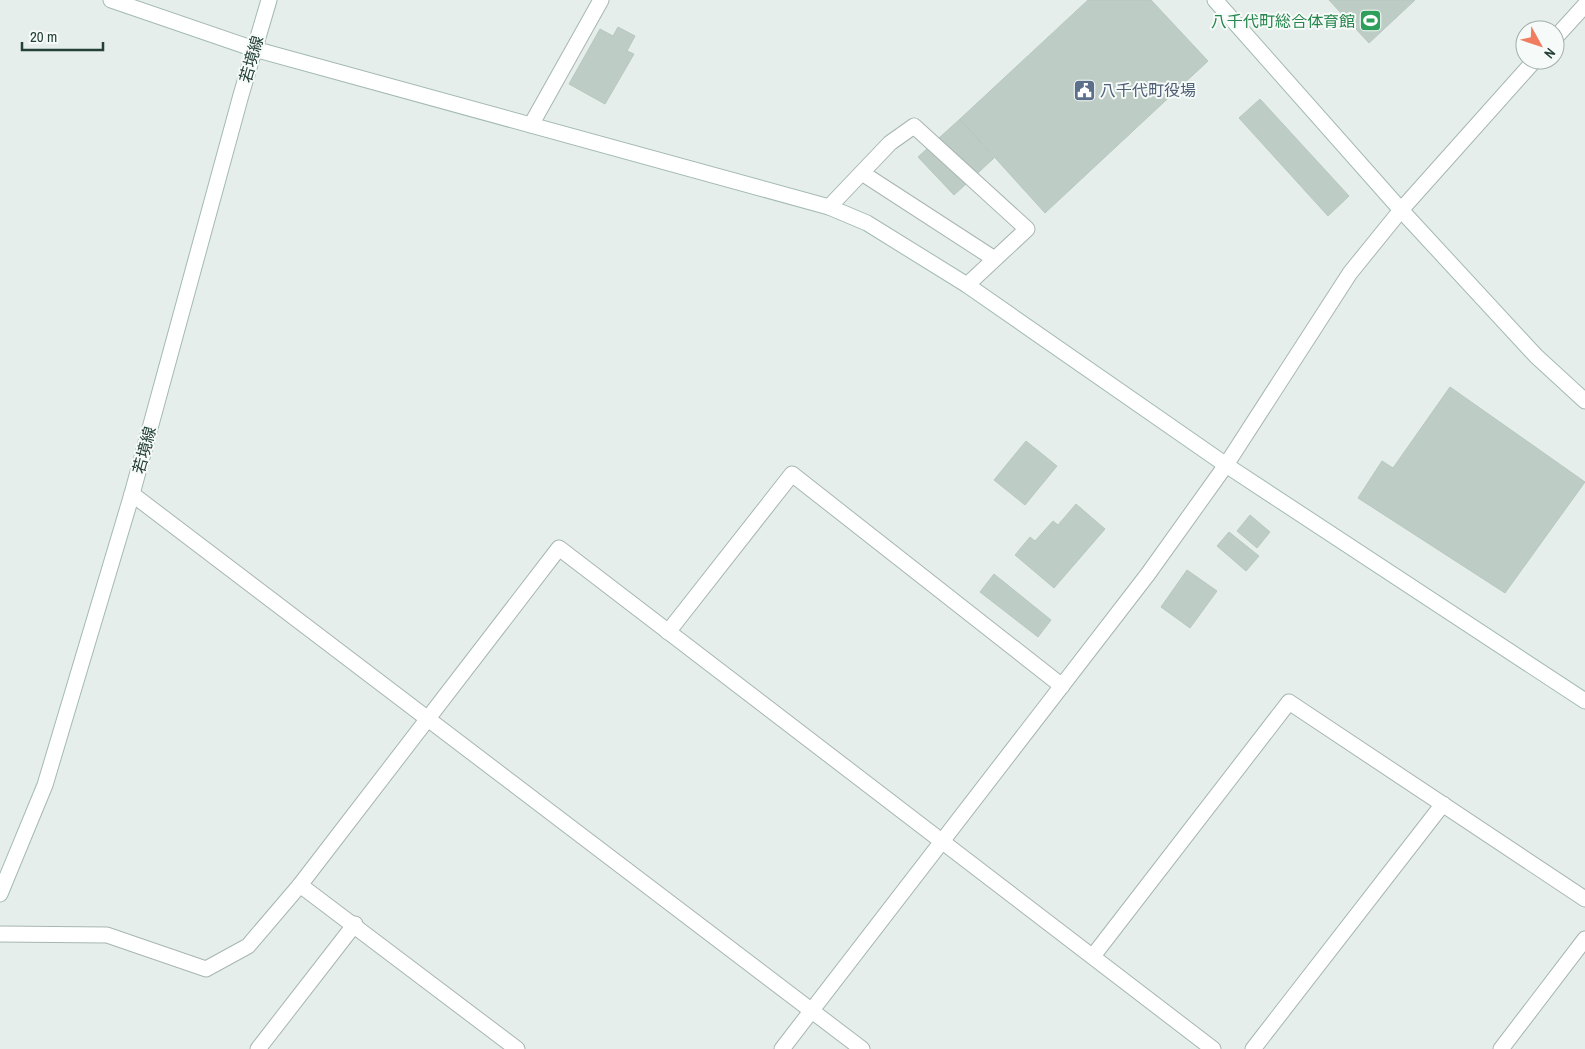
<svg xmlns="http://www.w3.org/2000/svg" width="1585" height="1049" font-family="'Archivo Narrow','Noto Sans JP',sans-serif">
<rect width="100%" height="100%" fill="#e5eeea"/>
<g fill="#bdccc5" stroke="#b7c8c0">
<path d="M 1088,0 L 1151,0 L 1208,61 L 1045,213 L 960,119 Z"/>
<path d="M 1329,0 L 1415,0 L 1369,43 Z"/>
<path d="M 618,27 L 635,36 L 627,51 L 634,54 L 605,104 L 569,84 L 600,29 L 613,36 Z"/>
<path d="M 1260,99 L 1349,196 L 1328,216 L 1239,118 Z"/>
<path d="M 960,119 L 994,158 L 954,195 L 918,157 Z"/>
<path d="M 1450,387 L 1585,482 L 1505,593 L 1358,498 L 1382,461 L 1393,468 Z"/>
<path d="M 1026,441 L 1057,466 L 1025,505 L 994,480 Z"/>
<path d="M 1076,504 L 1105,529 L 1054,588 L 1015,555 L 1030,537 L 1035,541 L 1053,521 L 1058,525 Z"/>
<path d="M 1250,515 L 1270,532 L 1257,548 L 1237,531 Z"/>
<path d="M 1229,532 L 1259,556 L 1246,571 L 1217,546 Z"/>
<path d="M 1187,570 L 1217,591 L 1190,628 L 1161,607 Z"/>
<path d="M 994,574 L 1051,620 L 1038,637 L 980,592 Z"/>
</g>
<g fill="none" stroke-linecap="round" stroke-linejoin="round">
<defs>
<g id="lane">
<path d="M 862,173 L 993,258"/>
<path d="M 829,207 L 890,143 L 914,126 L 1027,229 L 967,285"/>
</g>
<g id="street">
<path d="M 1555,38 L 1585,5"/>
<path d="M 531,125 L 601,0"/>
<path d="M 132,494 L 862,1049"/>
<path d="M 668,632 L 792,474 L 1062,686"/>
<path d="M 300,885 L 517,1049"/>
<path d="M 0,934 L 107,935 L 206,969 L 248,946 L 300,885 L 559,548 L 1213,1049"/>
<path d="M 1093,956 L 1289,702 L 1585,899"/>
<path d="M 258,1049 L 355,924"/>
<path d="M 782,1049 L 1148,574 L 1226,465 L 1350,273 L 1401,210 L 1535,60"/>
<path d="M 1253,1049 L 1443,804"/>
<path d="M 1501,1049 L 1585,939"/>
</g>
<g id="secondary">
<path d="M 111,0 L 254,49 L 829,207 L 867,223 L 967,285 L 1226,465 L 1585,701"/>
<path d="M 1215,0 L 1401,210 L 1536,356 L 1585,401"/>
<path d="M 0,894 L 45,785 L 132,494 L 241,95 L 269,0"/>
</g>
</defs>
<use href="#lane" stroke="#a7b6b1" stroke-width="17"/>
<use href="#street" stroke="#a7b6b1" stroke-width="17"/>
<use href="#secondary" stroke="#a3bab1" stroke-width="17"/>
<use href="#lane" stroke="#fff" stroke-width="15"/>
<use href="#street" stroke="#fff" stroke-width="15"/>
<use href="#secondary" stroke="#fff" stroke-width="15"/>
</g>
<defs>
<symbol id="stadium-square" viewBox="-11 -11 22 22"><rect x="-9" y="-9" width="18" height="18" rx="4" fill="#2e9e5b" stroke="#f6faf8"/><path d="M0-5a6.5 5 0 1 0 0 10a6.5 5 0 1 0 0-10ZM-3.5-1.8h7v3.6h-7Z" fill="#fff"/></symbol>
<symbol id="civic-square" viewBox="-11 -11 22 22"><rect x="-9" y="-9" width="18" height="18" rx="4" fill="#5c6f8a" stroke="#f6faf8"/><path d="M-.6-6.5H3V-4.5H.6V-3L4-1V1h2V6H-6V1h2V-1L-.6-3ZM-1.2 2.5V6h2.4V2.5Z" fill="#fff"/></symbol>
</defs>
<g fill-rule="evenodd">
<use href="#stadium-square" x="1358" y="8" width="25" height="25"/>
<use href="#civic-square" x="1072" y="78" width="25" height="25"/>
</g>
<g text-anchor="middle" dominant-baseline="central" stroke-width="4" stroke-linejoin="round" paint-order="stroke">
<g font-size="16" fill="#27864d" stroke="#f6faf8" text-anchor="end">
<text x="1355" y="21">八千代町総合体育館</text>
</g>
<g font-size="16" fill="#244037" stroke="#f6faf8">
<text transform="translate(251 59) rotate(-74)">若境線</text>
<text transform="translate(144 450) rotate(-75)">若境線</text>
</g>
<g font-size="16" fill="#4e5e75" stroke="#f6faf8" text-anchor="start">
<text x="1100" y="90">八千代町役場</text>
</g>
</g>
<g transform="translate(1540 45) rotate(130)"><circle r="24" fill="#f6faf8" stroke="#a2b0ab"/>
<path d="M0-4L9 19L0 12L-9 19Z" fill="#f17d60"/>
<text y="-8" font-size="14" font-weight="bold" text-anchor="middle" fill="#244037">N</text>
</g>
<path d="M22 42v8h81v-8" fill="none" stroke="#244037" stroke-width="2.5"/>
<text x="30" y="42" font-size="15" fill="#244037" stroke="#f6faf8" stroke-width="4" paint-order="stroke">20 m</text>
</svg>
